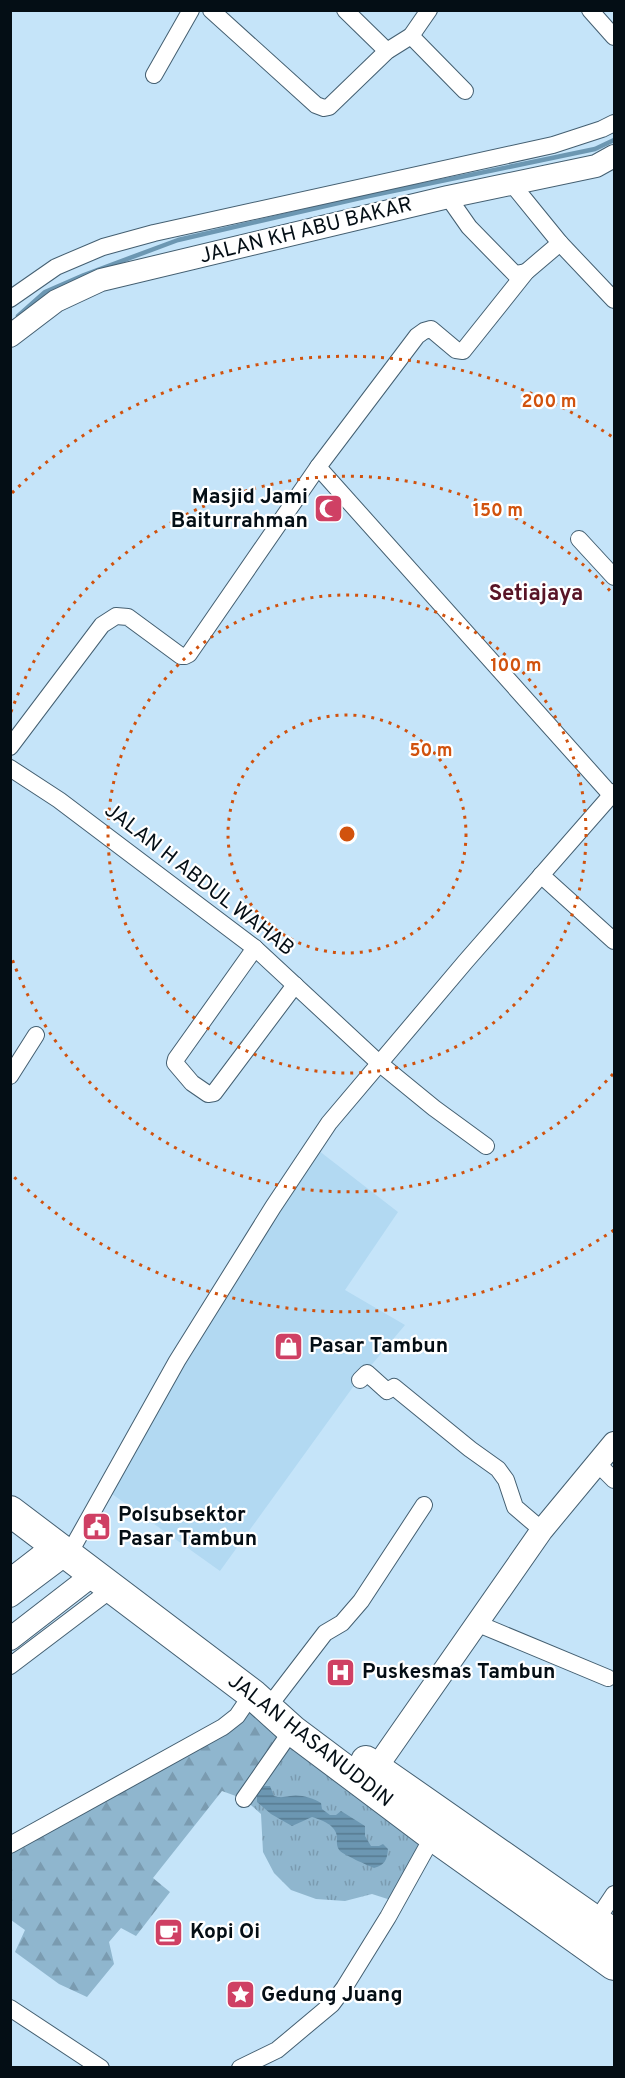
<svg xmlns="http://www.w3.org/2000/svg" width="625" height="2078" font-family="Overpass,sans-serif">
<defs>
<pattern id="forest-firs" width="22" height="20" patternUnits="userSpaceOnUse" patternTransform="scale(1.5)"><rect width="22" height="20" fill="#8fb6ce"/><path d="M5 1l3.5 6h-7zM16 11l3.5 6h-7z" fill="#7a9bb0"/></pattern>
<pattern id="park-tufts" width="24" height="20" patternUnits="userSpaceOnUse" patternTransform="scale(1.5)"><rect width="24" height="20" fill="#8fb6ce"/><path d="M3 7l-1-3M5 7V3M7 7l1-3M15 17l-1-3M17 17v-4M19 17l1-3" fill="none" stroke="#7a9bb0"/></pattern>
<pattern id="water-rules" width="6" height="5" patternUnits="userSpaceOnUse" patternTransform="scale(1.5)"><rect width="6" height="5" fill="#6c97b2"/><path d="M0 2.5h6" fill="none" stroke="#577a90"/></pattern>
</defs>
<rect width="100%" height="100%" fill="#c5e4f9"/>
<path fill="#b2d9f2" d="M 314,1147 L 398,1212 L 345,1290 L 405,1325 L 353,1387 L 220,1571 L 105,1489 Z"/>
<path fill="url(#forest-firs)" d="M 252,1694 L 292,1730 L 244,1799 L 222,1791 L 153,1878 L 170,1892 L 136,1936 L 121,1928 L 109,1942 L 114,1964 L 87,1997 L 59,1984 L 15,1952 L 25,1930 L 11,1920 L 11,1845 L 187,1746 Z"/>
<path fill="url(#park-tufts)" d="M 292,1730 L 433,1836 L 397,1902 L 372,1894 L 345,1901 L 316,1899 L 291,1890 L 274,1873 L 263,1852 L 261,1814 L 244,1799 Z"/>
<path fill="url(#water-rules)" d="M 264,1786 L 270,1786 L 274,1796 C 281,1798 283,1797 290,1796 C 300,1794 313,1798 321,1803 L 322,1809 L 330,1815 L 336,1815 L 341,1811 L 365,1826 L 365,1836 L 371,1846 L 379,1846 L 383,1844 L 388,1849 C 387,1860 385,1865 374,1868 C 367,1865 344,1855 340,1851 C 336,1846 337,1842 337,1837 C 336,1825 322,1820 312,1817 L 292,1826 L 271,1814 L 257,1802 L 257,1795 Z"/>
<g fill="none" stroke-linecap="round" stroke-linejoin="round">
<path stroke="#6c97b2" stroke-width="4.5" d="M 18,316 L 45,292 L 84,275 L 178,240 L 369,196 L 595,149 L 614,140"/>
<defs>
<g id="street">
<path d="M 211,10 L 316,105 L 324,108 L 329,107 L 387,51 L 411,36 L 429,10"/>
<path d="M 345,10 L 387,51"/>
<path d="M 590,10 L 614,37"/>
<path d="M 411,36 L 465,91"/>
<path d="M 154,75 L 191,10"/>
<path d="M 512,184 L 560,243 L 614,300"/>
<path d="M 448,197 L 469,227 L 510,269 L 515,274 L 526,272"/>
<path d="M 10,299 L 56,267 L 103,247 L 154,233 L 553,145 L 602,129 L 614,123"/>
<path d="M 318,467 L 612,796"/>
<path d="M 579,539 L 614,577"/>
<path d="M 10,747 L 102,625 L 116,616 L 128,617 L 181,656 L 185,656 L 189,654 L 318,467 L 417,336 L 424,331 L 431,329 L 456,350 L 463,351 L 526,272 L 560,243"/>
<path d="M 10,768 L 59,800 L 255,948 L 379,1063 L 434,1108 L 486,1146"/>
<path d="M 541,875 L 614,941"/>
<path d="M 255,948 L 176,1059 L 175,1063 L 192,1083 L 208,1094 L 214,1093 L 295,985"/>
<path d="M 10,1076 L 36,1035"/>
<path d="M 360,1380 L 367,1373 L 387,1391 L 394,1387 L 470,1449 L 498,1469 L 506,1480 L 515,1507 L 542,1530"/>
<path d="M 597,1463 L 614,1480"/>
<path d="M 74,1545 L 177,1361 L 273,1207 L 329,1123 L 466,961 L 614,792"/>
<path d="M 10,1576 L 54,1542"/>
<path d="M 476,1623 L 608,1678"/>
<path d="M 10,1666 L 113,1588"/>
<path d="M 276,1697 L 325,1633 L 342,1623 L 361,1601 L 424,1505"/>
<path d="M 244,1799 L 292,1730"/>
<path d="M 10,1845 L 223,1727 L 237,1716 L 252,1694"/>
<path d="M 596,1921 L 614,1894"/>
<path d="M 10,2008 L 101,2068"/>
<path d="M 240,2068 L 277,2050 L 332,2004 L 344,1988 L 388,1917 L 433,1836"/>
</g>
<g id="secondary">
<path d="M 10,336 L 56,301 L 101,280 L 448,197 L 596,166 L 614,156"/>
<path d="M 10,1596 L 66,1554"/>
<path d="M 10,1639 L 94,1574"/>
<path d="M 376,1768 L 542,1530 L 614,1443"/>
</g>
<g id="highway">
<path d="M 10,1511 L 252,1694 L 292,1730 L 364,1784 L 433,1836 L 614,1965"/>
<path d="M 366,1761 L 614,1934"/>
</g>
</defs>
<use href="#street" stroke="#445f71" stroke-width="18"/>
<use href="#secondary" stroke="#445f71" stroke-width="24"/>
<use href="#highway" stroke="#445f71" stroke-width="32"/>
<use href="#street" stroke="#fff" stroke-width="16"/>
<use href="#secondary" stroke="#fff" stroke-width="22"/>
<use href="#highway" stroke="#fff" stroke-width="30"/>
</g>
<g fill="none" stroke="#d1520d" stroke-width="3" stroke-dasharray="3 6">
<circle cx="347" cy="834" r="119"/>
<circle cx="347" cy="834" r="239"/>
<path d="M613 1074A358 358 0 0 1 11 956M11 712A358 358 0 0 1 613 594"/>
<path d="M614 1230A478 478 0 0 1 12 1175M12 493A478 478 0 0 1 614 438"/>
</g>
<defs>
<symbol id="mosque-square" viewBox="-11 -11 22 22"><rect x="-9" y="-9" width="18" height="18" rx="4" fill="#cf4064" stroke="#fff"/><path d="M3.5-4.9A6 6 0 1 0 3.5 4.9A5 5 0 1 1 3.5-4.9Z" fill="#fff"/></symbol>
<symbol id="shop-square" viewBox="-11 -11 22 22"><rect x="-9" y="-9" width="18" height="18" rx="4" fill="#cf4064" stroke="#fff"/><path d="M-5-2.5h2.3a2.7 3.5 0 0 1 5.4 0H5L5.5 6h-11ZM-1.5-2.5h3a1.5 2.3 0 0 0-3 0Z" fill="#fff"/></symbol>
<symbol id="civic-square" viewBox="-11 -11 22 22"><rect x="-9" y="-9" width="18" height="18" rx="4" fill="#cf4064" stroke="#fff"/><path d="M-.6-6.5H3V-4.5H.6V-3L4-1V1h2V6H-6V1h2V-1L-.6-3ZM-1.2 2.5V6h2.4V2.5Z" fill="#fff"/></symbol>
<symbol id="hospital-square" viewBox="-11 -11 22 22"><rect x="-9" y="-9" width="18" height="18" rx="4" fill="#cf4064" stroke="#fff"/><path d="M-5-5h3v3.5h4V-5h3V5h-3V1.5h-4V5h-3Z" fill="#fff"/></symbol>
<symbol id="cafe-square" viewBox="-11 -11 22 22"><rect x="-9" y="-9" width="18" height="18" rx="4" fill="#cf4064" stroke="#fff"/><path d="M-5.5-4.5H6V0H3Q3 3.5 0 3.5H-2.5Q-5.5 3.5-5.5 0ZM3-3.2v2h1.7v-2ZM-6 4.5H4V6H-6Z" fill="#fff"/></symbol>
<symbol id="sight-square" viewBox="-11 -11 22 22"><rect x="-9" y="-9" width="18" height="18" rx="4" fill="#cf4064" stroke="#fff"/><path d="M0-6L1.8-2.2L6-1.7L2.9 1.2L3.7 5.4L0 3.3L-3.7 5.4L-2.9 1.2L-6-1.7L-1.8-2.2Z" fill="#fff"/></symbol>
</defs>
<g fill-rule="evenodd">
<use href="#mosque-square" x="312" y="492" width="33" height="33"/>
<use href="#shop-square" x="272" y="1330" width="33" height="33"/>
<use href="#civic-square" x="80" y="1510" width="33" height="33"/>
<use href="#hospital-square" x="324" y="1656" width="33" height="33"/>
<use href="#cafe-square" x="152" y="1916" width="33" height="33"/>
<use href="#sight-square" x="224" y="1978" width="33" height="33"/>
</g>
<g text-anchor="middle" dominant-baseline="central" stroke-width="4.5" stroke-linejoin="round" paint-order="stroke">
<g font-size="21" fill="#040e15" stroke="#fff">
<text transform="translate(306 231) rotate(-14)">JALAN KH ABU BAKAR</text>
<text transform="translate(199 880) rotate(38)">JALAN H ABDUL WAHAB</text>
<text transform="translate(310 1741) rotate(38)">JALAN HASANUDDIN</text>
</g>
<g font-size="21" font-weight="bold" fill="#040e15" stroke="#fff" text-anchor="start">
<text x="308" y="497" text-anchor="end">Masjid Jami<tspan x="308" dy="24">Baiturrahman</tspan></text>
<text x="309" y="1346">Pasar Tambun</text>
<text x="118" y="1515">Polsubsektor<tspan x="118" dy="24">Pasar Tambun</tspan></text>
<text x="362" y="1672">Puskesmas Tambun</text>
<text x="190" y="1932">Kopi Oi</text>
<text x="261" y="1995">Gedung Juang</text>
</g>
<g font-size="22" font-weight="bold" fill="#581426" stroke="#fff">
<text x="536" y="594">Setiajaya</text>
</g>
</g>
<circle cx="347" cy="834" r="9" fill="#d1520d" stroke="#fff" stroke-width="3"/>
<g font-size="18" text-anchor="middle" font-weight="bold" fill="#d1520d" stroke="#fff" stroke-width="4.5" stroke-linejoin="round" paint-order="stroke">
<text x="549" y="407">200 m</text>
<text x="498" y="516">150 m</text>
<text x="516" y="671">100 m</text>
<text x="431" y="756">50 m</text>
</g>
<rect width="625" height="2078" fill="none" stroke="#040e15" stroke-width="24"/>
</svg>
